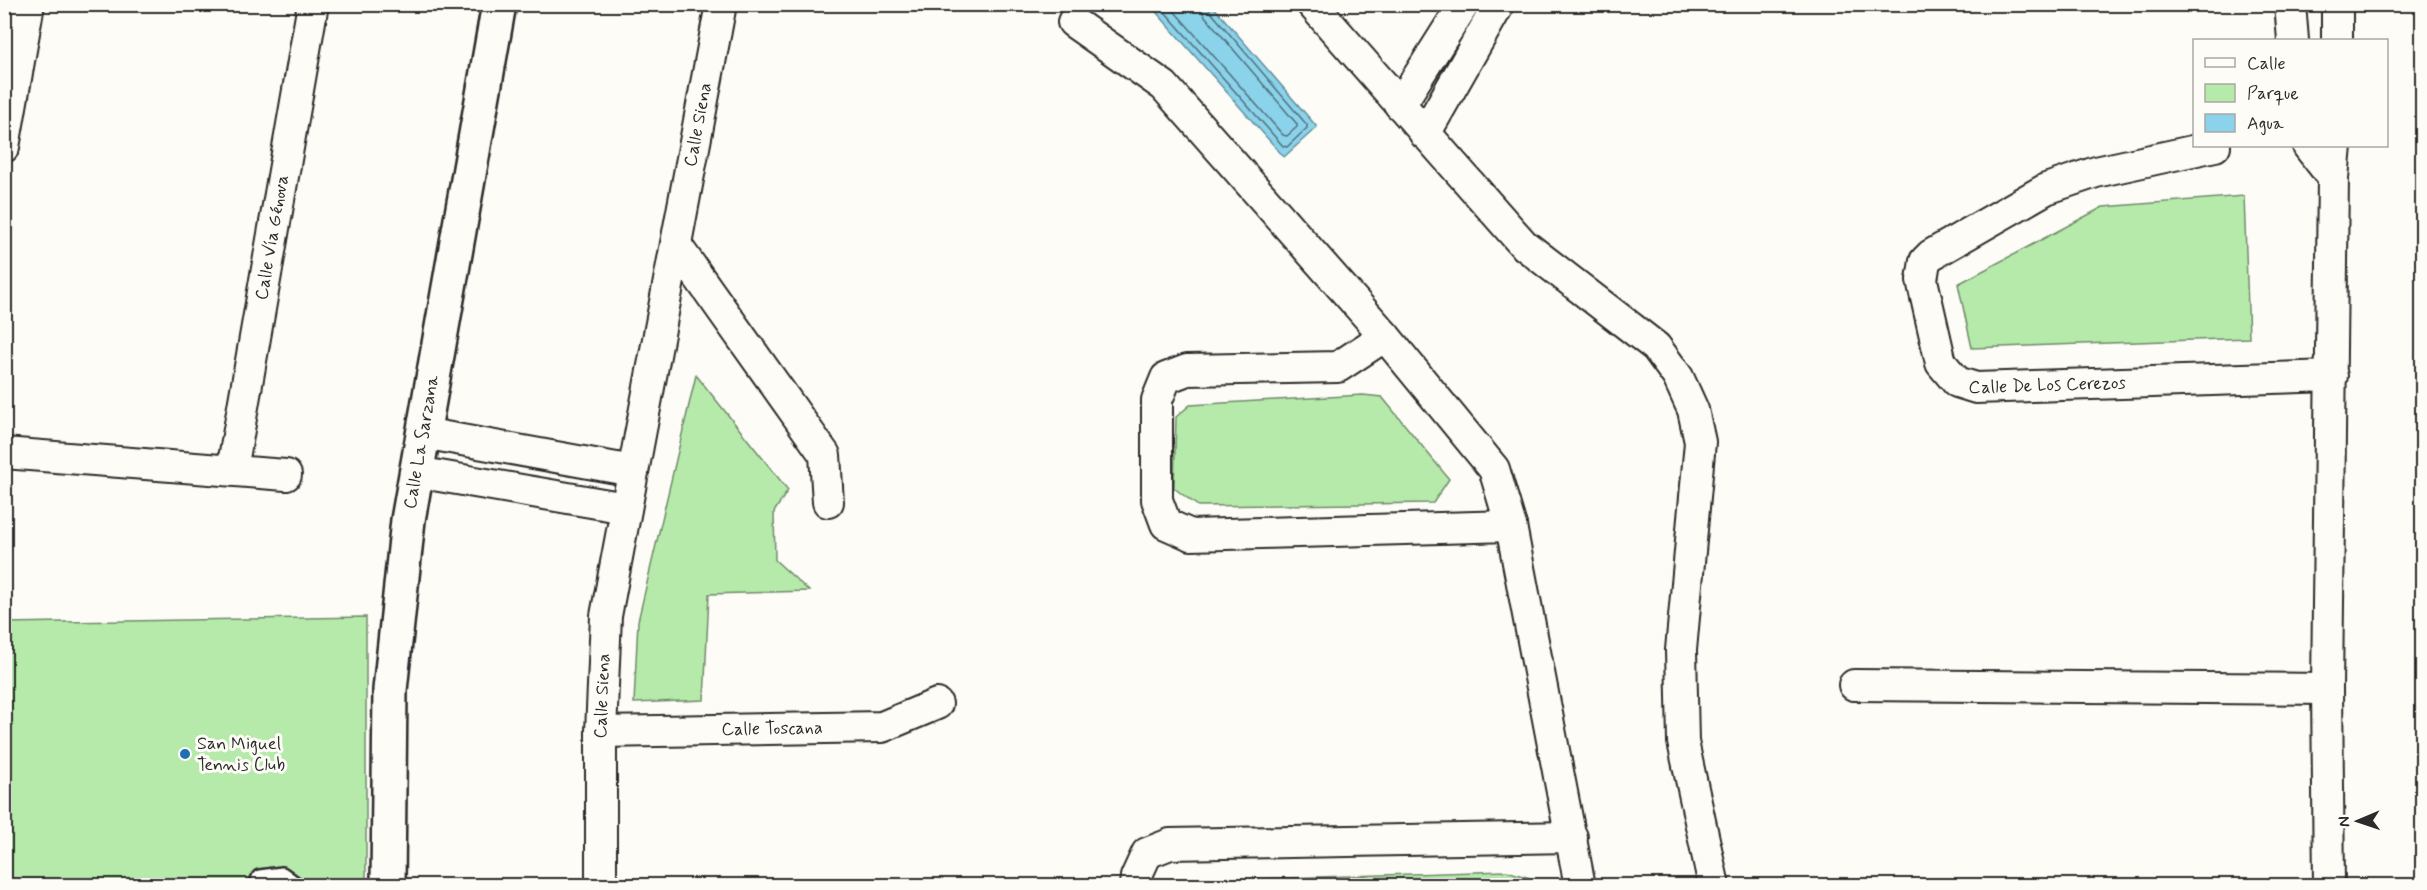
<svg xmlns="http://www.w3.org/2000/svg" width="2427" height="890" font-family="Mynerve,sans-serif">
<rect width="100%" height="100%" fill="#fdfcf7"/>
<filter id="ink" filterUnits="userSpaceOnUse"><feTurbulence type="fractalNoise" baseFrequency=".0167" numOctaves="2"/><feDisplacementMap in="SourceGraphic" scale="12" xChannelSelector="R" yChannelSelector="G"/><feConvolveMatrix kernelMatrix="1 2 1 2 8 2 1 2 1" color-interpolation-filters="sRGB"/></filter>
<g filter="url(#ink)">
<g fill="#b6eaab" stroke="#708a6b" stroke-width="1.5">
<path d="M 2244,196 L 2249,338 L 1972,348 L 1958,284 L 2103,207 Z"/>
<path d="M 696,375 L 788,490 L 774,512 L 775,560 L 809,591 L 709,594 L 704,700 L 634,703 L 638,621 Z"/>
<path d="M 1363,395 L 1382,397 L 1449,479 L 1433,503 L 1198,506 L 1174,488 L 1176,417 L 1190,405 Z"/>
<path d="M 366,617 L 366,885 L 5,885 L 5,623 Z"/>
<path d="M 1507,871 L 1530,878 L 1532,885 L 1164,885 L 1165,882 Z"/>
</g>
<path fill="#8ad3eb" stroke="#64909e" stroke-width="1.5" d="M 1150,5 L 1212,5 L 1317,127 L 1284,157 Z"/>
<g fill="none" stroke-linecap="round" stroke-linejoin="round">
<g stroke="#516e78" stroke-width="1.5">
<path d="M 1158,4 L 1283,146 L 1287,147 L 1307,128 L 1307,125 L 1210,11 L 1208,4"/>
<path d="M 1168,4 L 1283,135 L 1287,136 L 1297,127 L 1297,124 L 1204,15 L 1201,4"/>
</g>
<defs>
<path id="service" d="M 257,886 L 260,878 L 282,875 L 297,886"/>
<g id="minor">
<path d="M 1312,4 L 1523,244 L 1656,347 L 1678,377 L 1693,410 L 1700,442 L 1681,650 L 1683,742 L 1714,886"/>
<path d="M 2290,4 L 2293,40"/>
<path d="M 2337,4 L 2337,40"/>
<path d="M 1073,22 L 1164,86 L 1385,336 L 1494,469 L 1511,526 L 1580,886"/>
<path d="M 1400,105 L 1464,4"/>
<path d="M 1425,134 L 1499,4"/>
<path id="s1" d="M 2215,146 L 2096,172 L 2046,189 L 1931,255 L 1925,261 L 1922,280 L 1941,363 L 1957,382 L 1976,388 L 2332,376"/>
<path d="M 2308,146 L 2333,178"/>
<path d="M 4,147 L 29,4"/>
<path d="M 676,245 L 825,455 L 828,502"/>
<path d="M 1385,336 L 1338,367 L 1187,370 L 1166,378 L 1157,400 L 1157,500 L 1166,524 L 1191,535 L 1511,526"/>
<path d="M 423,433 L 633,471"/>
<path d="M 4,453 L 286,475"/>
<path id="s2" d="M 232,470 L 313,4"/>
<path d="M 416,472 L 626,508"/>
<path d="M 1854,685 L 2327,689"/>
<path id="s3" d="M 601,732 L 882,727 L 937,704"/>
<path id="s4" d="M 601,886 L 601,732 L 606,616 L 721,4"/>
<path d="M 1135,886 L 1136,877 L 1147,853 L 1170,844 L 1572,837"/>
<path d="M 2329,886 L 2327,689 L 2333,178 L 2336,146"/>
</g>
<g id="tertiary">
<path id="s5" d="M 388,886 L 390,690 L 408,520 L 499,4"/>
</g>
</defs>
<use href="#service" stroke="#2b2b2b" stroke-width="20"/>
<use href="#minor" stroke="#2b2b2b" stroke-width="34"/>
<use href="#tertiary" stroke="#2b2b2b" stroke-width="38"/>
<use href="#service" stroke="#fdfcf7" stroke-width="15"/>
<use href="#minor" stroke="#fdfcf7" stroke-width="30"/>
<use href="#tertiary" stroke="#fdfcf7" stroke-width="33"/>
</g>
</g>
<circle fill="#1f6fb2" stroke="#fdfcf7" stroke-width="2" cx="185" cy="754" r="6"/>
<g text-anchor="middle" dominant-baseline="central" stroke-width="6" stroke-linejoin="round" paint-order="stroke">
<g font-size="18" fill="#2b2b2b" stroke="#fdfcf7">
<text stroke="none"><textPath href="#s4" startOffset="770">Calle Siena</textPath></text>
<text stroke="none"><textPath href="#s2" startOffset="236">Calle Vía Génova</textPath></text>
<text stroke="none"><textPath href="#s1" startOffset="536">Calle De Los Cerezos</textPath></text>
<text stroke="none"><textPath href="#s5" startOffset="446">Calle La Sarzana</textPath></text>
<text stroke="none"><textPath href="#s4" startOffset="190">Calle Siena</textPath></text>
<text stroke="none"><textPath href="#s3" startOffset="171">Calle Toscana</textPath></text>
</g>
<g font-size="18" fill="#2b2b2b" stroke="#fdfcf7" text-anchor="start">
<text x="197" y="744">San Miguel<tspan x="197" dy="21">Tennis Club</tspan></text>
</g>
</g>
<rect width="2427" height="890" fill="none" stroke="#fdfcf7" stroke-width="24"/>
<rect x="12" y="12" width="2403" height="866" fill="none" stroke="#2b2b2b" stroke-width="2" filter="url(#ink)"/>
<rect x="2193" y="39" width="195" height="108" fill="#fdfcf7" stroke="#a9a8a5" stroke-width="1.5"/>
<rect x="2205" y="58" width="30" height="9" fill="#fdfcf7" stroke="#a9a8a5" stroke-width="1.5"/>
<text x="2247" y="69" font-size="18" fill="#2b2b2b">Calle</text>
<rect x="2205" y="84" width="30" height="18" fill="#b6eaab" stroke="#a9a8a5" stroke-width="1.5"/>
<text x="2247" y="99" font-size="18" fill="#2b2b2b">Parque</text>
<rect x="2205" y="114" width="30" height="18" fill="#8ad3eb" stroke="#a9a8a5" stroke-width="1.5"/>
<text x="2247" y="129" font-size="18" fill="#2b2b2b">Agua</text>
<g transform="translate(2358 821) rotate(268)" stroke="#fdfcf7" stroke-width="4.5" paint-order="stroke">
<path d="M0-4.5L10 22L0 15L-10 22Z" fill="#2b2b2b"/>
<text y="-9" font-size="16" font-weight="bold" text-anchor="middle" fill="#2b2b2b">N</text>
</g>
</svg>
